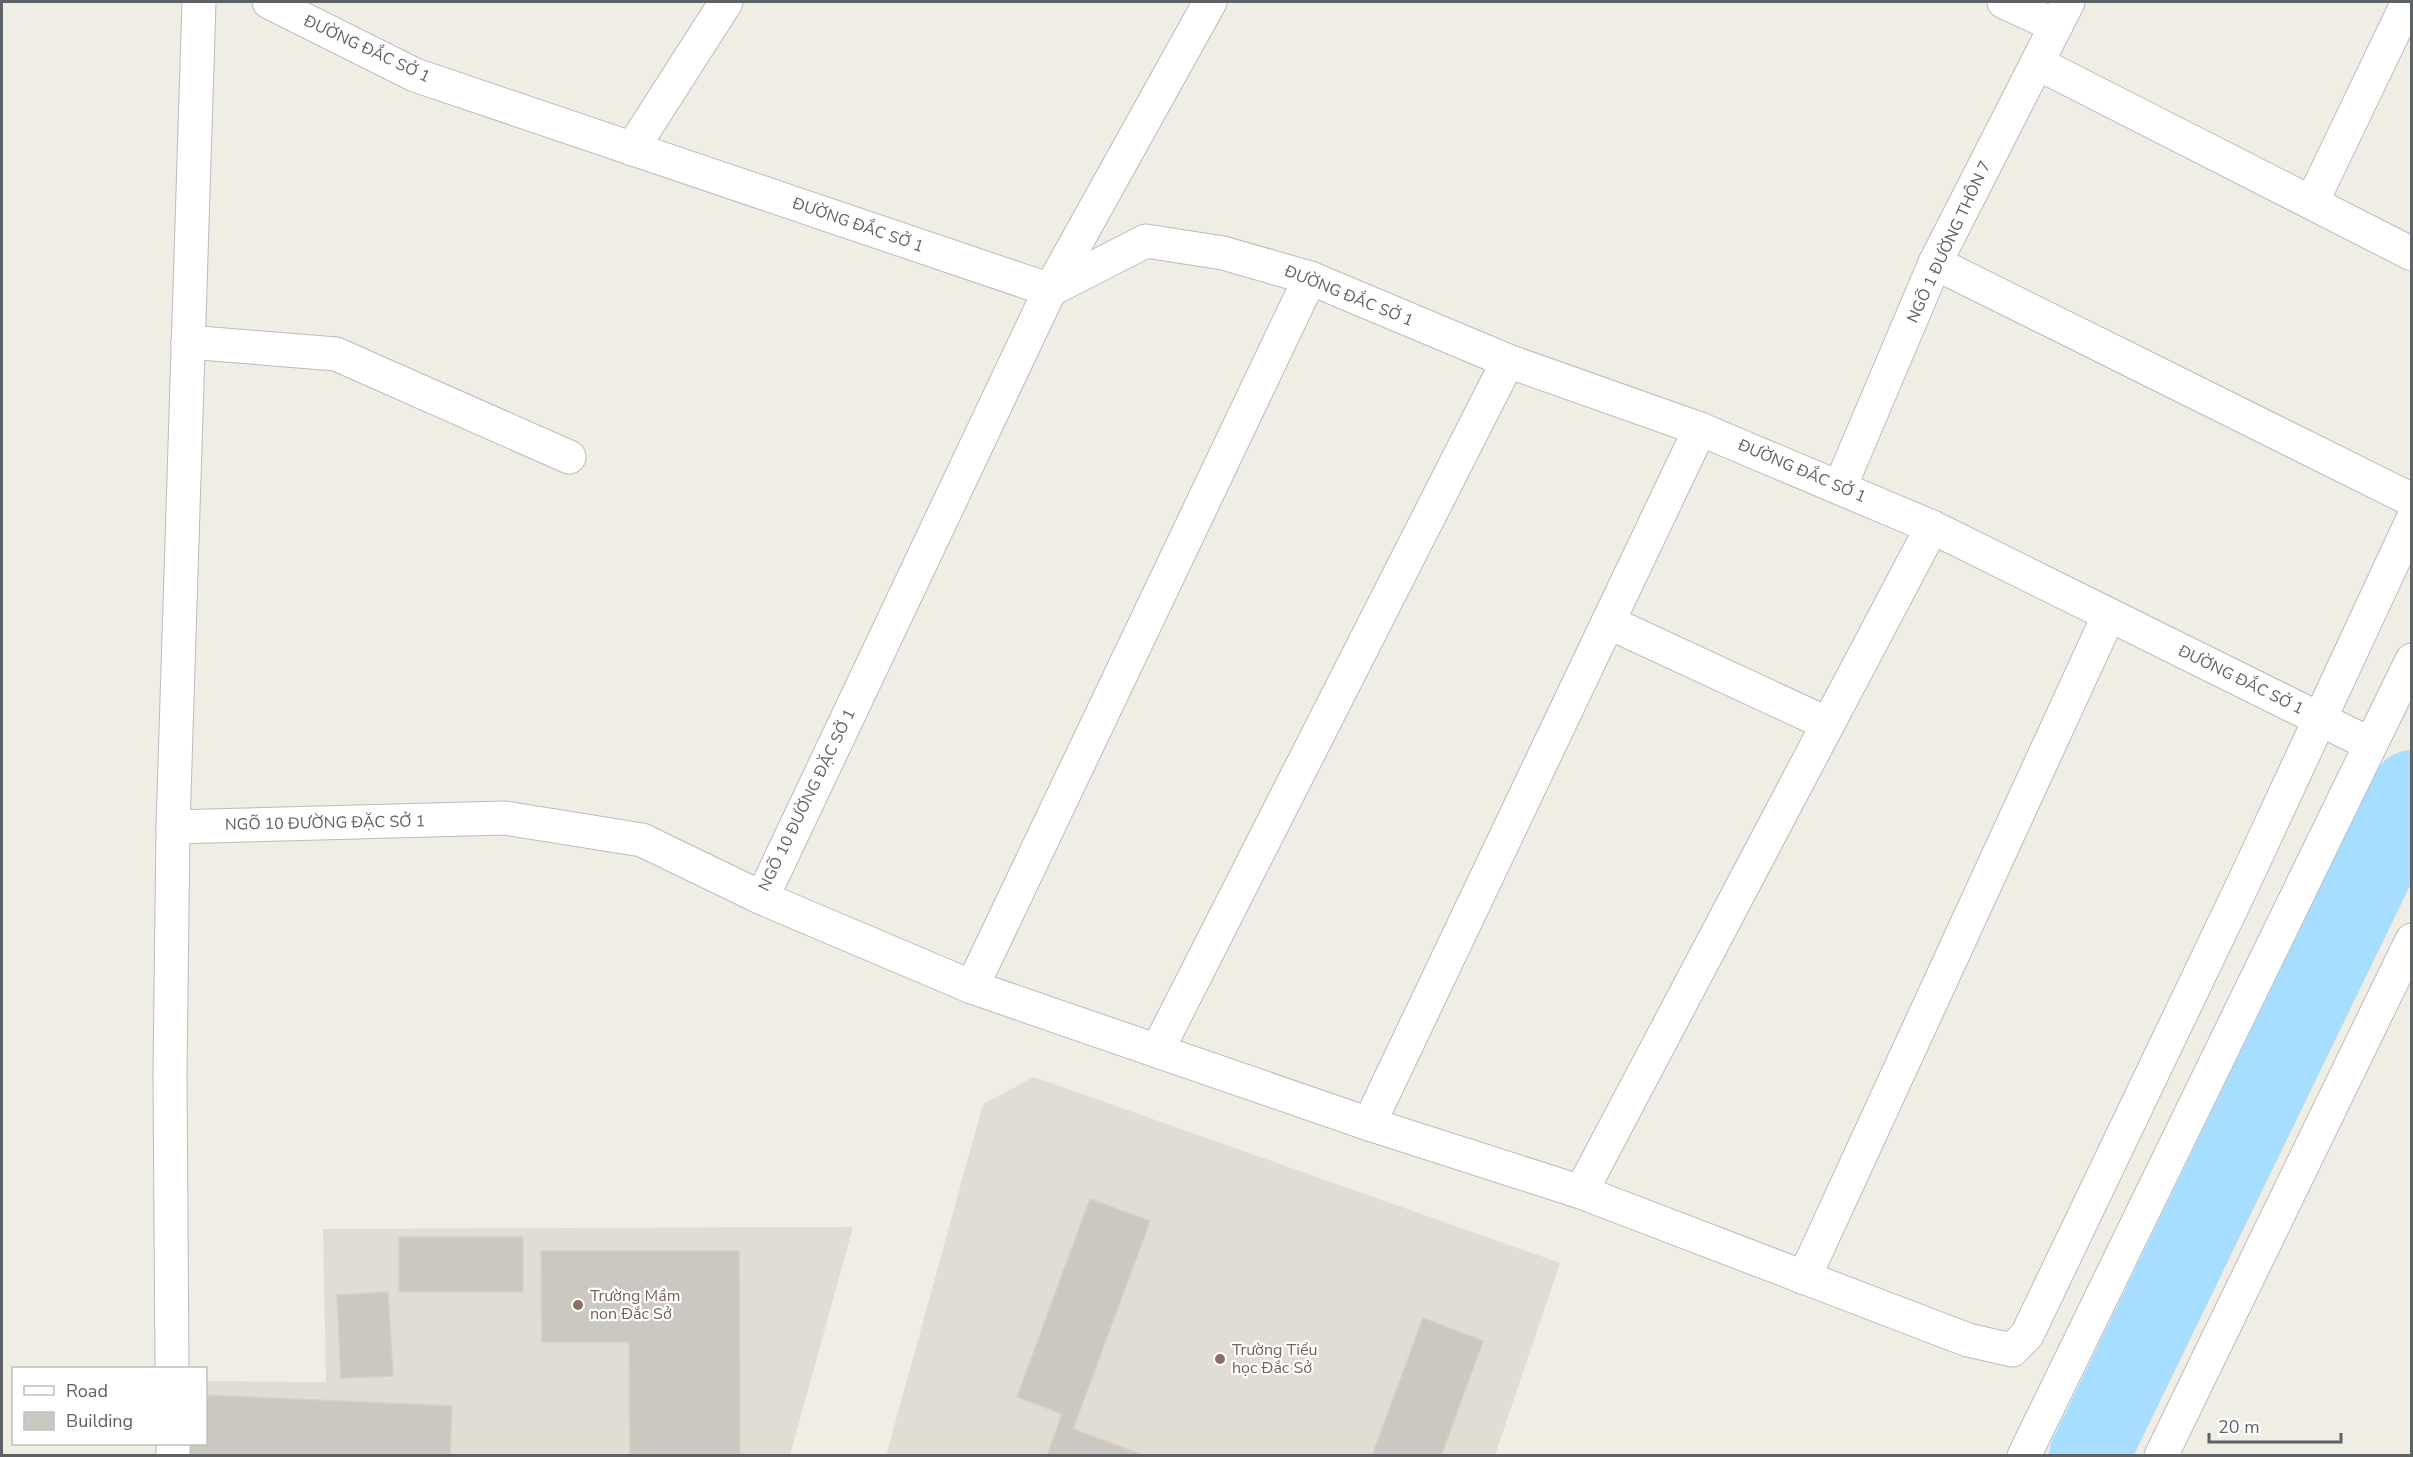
<svg xmlns="http://www.w3.org/2000/svg" width="2413" height="1457" font-family="'Nunito Sans',sans-serif">
<rect width="100%" height="100%" fill="#f0ede5"/>
<g fill="#e1dcd4">
<path d="M 1034,1077 L 1560,1263 L 1495,1455 L 886,1456 L 983,1104 Z"/>
<path d="M 853,1227 L 790,1455 L 185,1456 L 185,1444 L 206,1444 L 206,1381 L 326,1382 L 323,1229 Z"/>
</g>
<g fill="none" stroke-linecap="round" stroke-linejoin="round">
<path stroke="#a7ddff" stroke-width="80" d="M 2089,1456 L 2412,790"/>
</g>
<g fill="#cbc8c2" stroke="#d6cfc3" stroke-width="1.5">
<path d="M 1090,1199 L 1150,1221 L 1073,1429 L 1146,1456 L 1047,1456 L 1062,1414 L 1017,1397 Z"/>
<rect x="399" y="1237" width="124" height="55"/>
<path d="M 541,1251 L 739,1251 L 740,1456 L 630,1456 L 629,1342 L 542,1342 Z"/>
<path d="M 388,1292 L 393,1376 L 341,1378 L 337,1295 Z"/>
<path d="M 1423,1318 L 1483,1341 L 1441,1456 L 1372,1456 Z"/>
<path d="M 206,1395 L 452,1406 L 450,1456 L 188,1456 L 189,1444 L 206,1444 Z"/>
</g>
<g fill="none" stroke-linecap="round" stroke-linejoin="round">
<defs>
<g id="minor">
<path d="M 269,2 L 415,75 L 1050,290 L 1146,241 L 1223,253 L 1310,278 L 1508,361 L 1700,429 L 1932,527 L 2370,744"/>
<path d="M 2004,2 L 2056,26"/>
<path d="M 2037,63 L 2412,254"/>
<path d="M 632,149 L 726,2"/>
<path d="M 2312,202 L 2408,2"/>
<path d="M 1935,263 L 2412,500"/>
<path d="M 188,342 L 336,354 L 569,457"/>
<path d="M 1840,487 L 1935,263 L 2068,2"/>
<path d="M 1608,622 L 1828,724"/>
<path d="M 173,827 L 505,818 L 642,840 L 762,898 L 1050,290 L 1210,2"/>
<path d="M 762,898 L 972,987 L 1369,1124 L 1581,1192 L 1968,1340 L 2012,1350 L 2027,1335 L 2245,880 L 2412,521"/>
<path d="M 972,987 L 1310,278"/>
<path d="M 1157,1051 L 1508,361"/>
<path d="M 1369,1124 L 1700,429"/>
<path d="M 1581,1192 L 1932,527"/>
<path d="M 1804,1278 L 2109,615"/>
<path d="M 172,1368 L 170,1074 L 173,827 L 199,2"/>
<path d="M 173,1444 L 173,1456"/>
<path d="M 2024,1456 L 2412,660"/>
<path d="M 2161,1456 L 2412,940"/>
</g>
</defs>
<use href="#minor" stroke="#b8bbc0" stroke-width="35"/>
<use href="#minor" stroke="#fff" stroke-width="33"/>
</g>
<g fill="#8d6e63" stroke="#fff" stroke-width="2">
<circle cx="578" cy="1305" r="6"/>
<circle cx="1220" cy="1359" r="6"/>
</g>
<g text-anchor="middle" dominant-baseline="central" stroke-width="4.5" stroke-linejoin="round" paint-order="stroke">
<g font-size="16" fill="#5d6267" stroke="#fff">
<text transform="translate(367 49) rotate(25)">ĐƯỜNG ĐẮC SỞ 1</text>
<text transform="translate(858 225) rotate(19)">ĐƯỜNG ĐẮC SỞ 1</text>
<text transform="translate(1949 242) rotate(-65)">NGÕ 1 ĐƯỜNG THÔN 7</text>
<text transform="translate(1349 296) rotate(22)">ĐƯỜNG ĐẮC SỞ 1</text>
<text transform="translate(1802 471) rotate(23)">ĐƯỜNG ĐẮC SỞ 1</text>
<text transform="translate(2241 680) rotate(26)">ĐƯỜNG ĐẮC SỞ 1</text>
<text transform="translate(807 800) rotate(-64)">NGÕ 10 ĐƯỜNG ĐẶC SỞ 1</text>
<text transform="translate(325 823) rotate(-1)">NGÕ 10 ĐƯỜNG ĐẶC SỞ 1</text>
</g>
<g font-size="16" fill="#785e54" stroke="#fff" text-anchor="start">
<text x="590" y="1296">Trường Mầm<tspan x="590" dy="18">non Đắc Sở</tspan></text>
<text x="1232" y="1350">Trường Tiểu<tspan x="1232" dy="18">học Đắc Sở</tspan></text>
</g>
</g>
<rect width="2413" height="1457" fill="none" stroke="#5d6267" stroke-width="6"/>
<rect x="12" y="1367" width="195" height="78" fill="#ffffff" stroke="#bec0c2" stroke-width="1.5"/>
<rect x="24" y="1386" width="30" height="9" fill="#ffffff" stroke="#bec0c2" stroke-width="1.5"/>
<text x="66" y="1397" font-size="18" fill="#5d6267">Road</text>
<rect x="24" y="1412" width="30" height="18" fill="#cbc8c2" stroke="#bec0c2" stroke-width="1.5"/>
<text x="66" y="1427" font-size="18" fill="#5d6267">Building</text>
<path d="M2209 1433v9h132v-9" fill="none" stroke="#5d6267" stroke-width="3"/>
<text x="2218" y="1433" font-size="18" fill="#5d6267" stroke="#ffffff" stroke-width="4.5" paint-order="stroke">20 m</text>
</svg>
